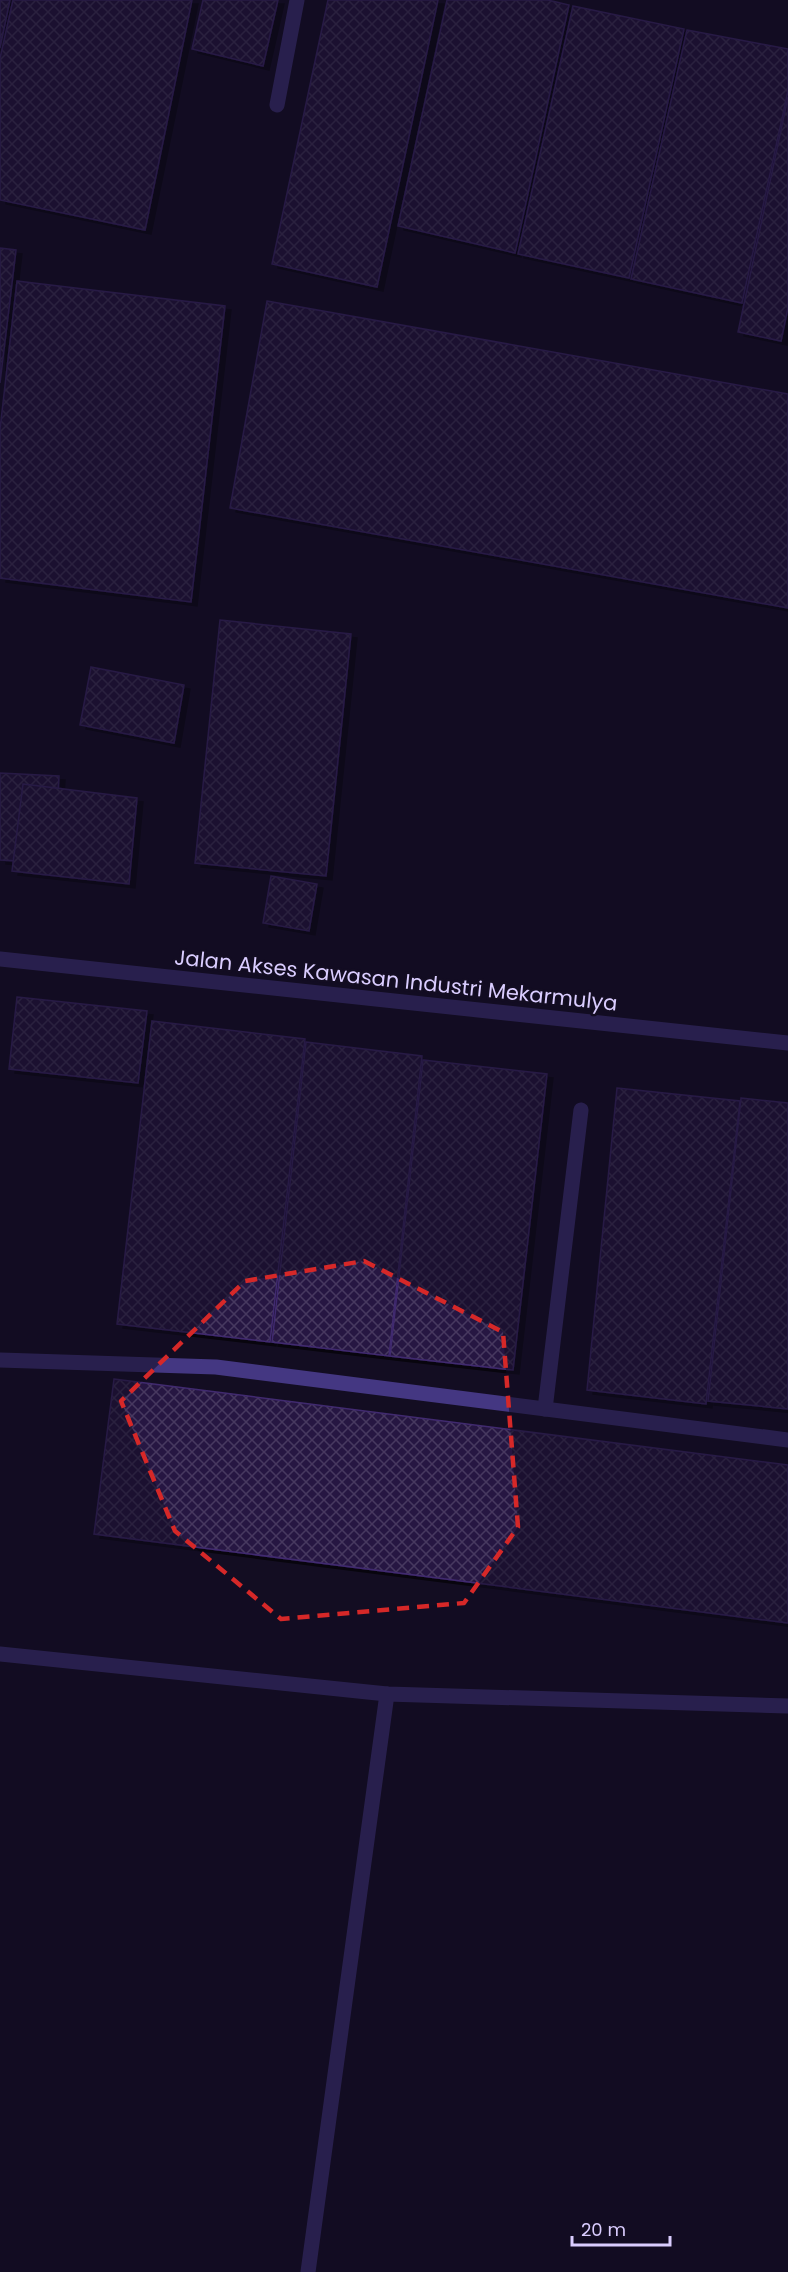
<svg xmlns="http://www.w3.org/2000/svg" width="788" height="2272" font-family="Poppins,sans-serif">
<defs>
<pattern id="building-cross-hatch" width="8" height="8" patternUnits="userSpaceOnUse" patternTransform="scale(1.5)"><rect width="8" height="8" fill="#271843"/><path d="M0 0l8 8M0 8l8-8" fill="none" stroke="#46385f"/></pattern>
<filter id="shadow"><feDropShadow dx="6" dy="4" stdDeviation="0" flood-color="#0009"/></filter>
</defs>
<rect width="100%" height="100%" fill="#130d22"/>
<g fill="url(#building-cross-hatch)" stroke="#412a6f" stroke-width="1.5" filter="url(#shadow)">
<path d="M 0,0 L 10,0 L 0,48 Z"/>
<path d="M 13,0 L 192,0 L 145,230 L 0,200 L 0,58 Z"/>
<path d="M 203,0 L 278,0 L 263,66 L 192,49 Z"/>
<path d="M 328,0 L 438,0 L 377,287 L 272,264 Z"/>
<path d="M 447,0 L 548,0 L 569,5 L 515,253 L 398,226 Z"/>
<path d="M 573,6 L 684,29 L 629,278 L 518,254 Z"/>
<path d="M 687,30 L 788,49 L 788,91 L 742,303 L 631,279 Z"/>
<path d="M 788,97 L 788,308 L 781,341 L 738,332 Z"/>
<path d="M 0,248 L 16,250 L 0,383 Z"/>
<path d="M 17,281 L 225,306 L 191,602 L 0,578 L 0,429 Z"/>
<path d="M 267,301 L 788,394 L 788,608 L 230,508 Z"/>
<path d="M 220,620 L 351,634 L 326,876 L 195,863 Z"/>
<path d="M 91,667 L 184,685 L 174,743 L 80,725 Z"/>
<path d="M 0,773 L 59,776 L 54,863 L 0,860 Z"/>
<path d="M 23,784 L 137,798 L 129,884 L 12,871 Z"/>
<path d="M 271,876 L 317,884 L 309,931 L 263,923 Z"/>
<path d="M 17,997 L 147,1011 L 138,1083 L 9,1069 Z"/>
<path d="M 152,1021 L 305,1039 L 270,1342 L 117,1324 Z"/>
<path d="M 306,1042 L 422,1056 L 389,1356 L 272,1342 Z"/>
<path d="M 423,1060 L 547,1074 L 513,1370 L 390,1356 Z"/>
<path d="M 617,1088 L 740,1101 L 706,1404 L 587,1390 Z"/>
<path d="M 741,1098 L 788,1103 L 788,1409 L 708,1401 Z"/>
<path d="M 114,1379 L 788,1465 L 788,1623 L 94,1534 Z"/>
</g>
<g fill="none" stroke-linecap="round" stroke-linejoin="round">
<g stroke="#443782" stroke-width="15">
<path d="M 277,105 L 297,0"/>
<path d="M 0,959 L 788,1043"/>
<path d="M 0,1360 L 216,1367 L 788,1440"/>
<path d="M 545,1409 L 581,1110"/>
<path d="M 0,1654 L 387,1694 L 788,1706"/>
<path d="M 308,2272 L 387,1694"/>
</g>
</g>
<path d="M0 0H788V2272H0ZM 364,1261 L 503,1332 L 518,1527 L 464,1603 L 281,1619 L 175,1531 L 121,1401 L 245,1281 Z" fill="#130d22" fill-opacity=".55" fill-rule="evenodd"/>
<path fill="none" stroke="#d62828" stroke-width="4.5" stroke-dasharray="12 8" stroke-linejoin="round" d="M 364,1261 L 503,1332 L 518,1527 L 464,1603 L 281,1619 L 175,1531 L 121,1401 L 245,1281 Z"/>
<g text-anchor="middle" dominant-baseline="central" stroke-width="5" stroke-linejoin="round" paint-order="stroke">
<g font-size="21" fill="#dacdff" stroke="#130d22">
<text transform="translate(396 980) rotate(6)">Jalan Akses Kawasan Industri Mekarmulya</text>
</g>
</g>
<path d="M572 2236v9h98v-9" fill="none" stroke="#dacdff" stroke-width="3"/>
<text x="581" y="2236" font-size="18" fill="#dacdff" stroke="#130d22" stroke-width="4.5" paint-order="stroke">20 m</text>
</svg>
